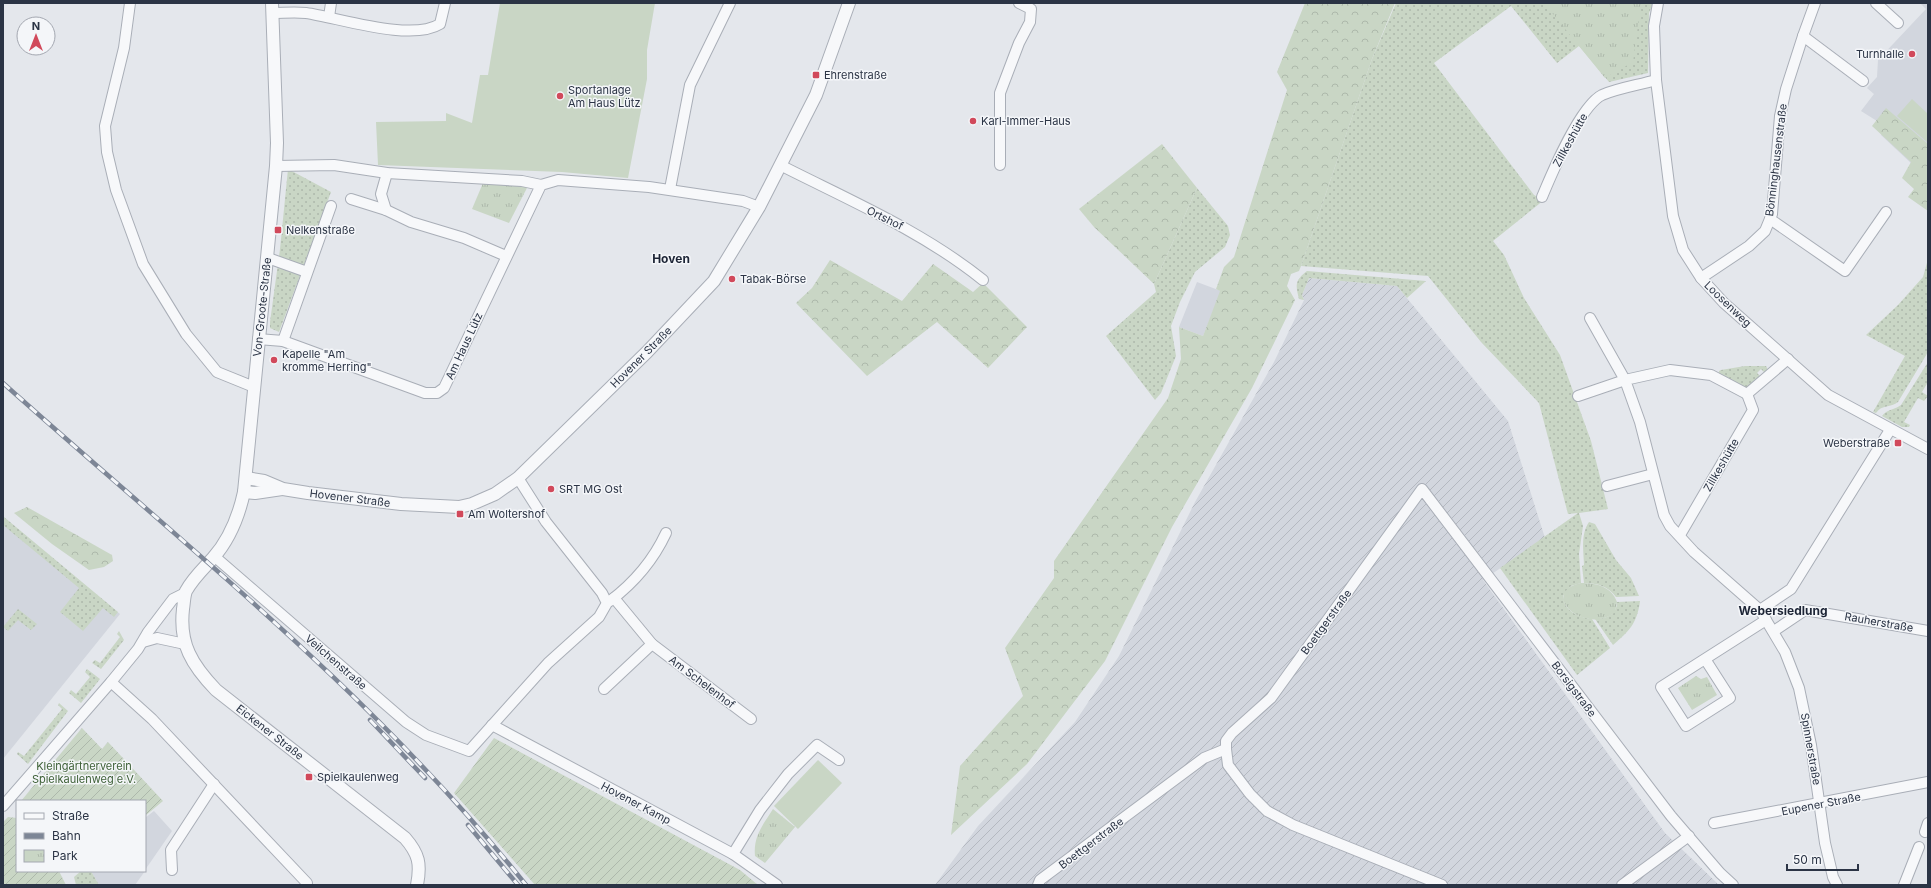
<svg xmlns="http://www.w3.org/2000/svg" width="1931" height="888" font-family="Inter,sans-serif">
<defs>
<pattern id="industrial-furrows" width="10" height="10" patternUnits="userSpaceOnUse"><rect width="10" height="10" fill="#d2d6de"/><path d="M-1 1l2-2M0 10L10 0M9 11l2-2" fill="none" stroke="#b4b8c0"/></pattern>
<pattern id="grass-dots" width="8" height="8" patternUnits="userSpaceOnUse"><rect width="8" height="8" fill="#c9d6c5"/><path d="M2 2h.1M6 6h.1" fill="none" stroke="#adb8ab" stroke-width="1.8" stroke-linecap="round"/></pattern>
<pattern id="forest-crowns" width="20" height="18" patternUnits="userSpaceOnUse"><rect width="20" height="18" fill="#c9d6c5"/><path d="M2 6a3 3 0 1 1 6 0M12 15a3 3 0 1 1 6 0" fill="none" stroke="#adb8ab"/></pattern>
<pattern id="park-tufts" width="24" height="20" patternUnits="userSpaceOnUse"><rect width="24" height="20" fill="#c9d6c5"/><path d="M3 7l-1-3M5 7V3M7 7l1-3M15 17l-1-3M17 17v-4M19 17l1-3" fill="none" stroke="#adb8ab"/></pattern>
<pattern id="garden-furrows" width="10" height="10" patternUnits="userSpaceOnUse"><rect width="10" height="10" fill="#c9d6c5"/><path d="M-1 1l2-2M0 10L10 0M9 11l2-2" fill="none" stroke="#adb8ab"/></pattern>
</defs>
<rect width="100%" height="100%" fill="#e4e7ec"/>
<g fill="#d2d6de">
<path d="M 1920,3 L 1928,3 L 1928,179 L 1881,135 L 1885,126 L 1861,111 L 1874,94 L 1867,88 L 1877,77 L 1878,60 L 1926,9 Z"/>
<path d="M 1197,282 L 1221,291 L 1203,336 L 1179,327 Z"/>
<path d="M 3,519 L 120,614 L 3,759 Z"/>
<path d="M 154,811 L 172,831 L 145,870 L 145,818 Z"/>
<path d="M 91,871 L 145,871 L 135,885 L 99,885 Z"/>
</g>
<path fill="url(#industrial-furrows)" d="M 1309,278 L 1397,286 L 1508,421 L 1545,538 L 1483,580 L 1665,833 L 1719,885 L 935,885 L 978,826 L 1075,722 L 1119,656 L 1195,502 L 1274,362 L 1304,300 L 1302,295 Z"/>
<g fill="url(#grass-dots)">
<path d="M 1396,3 L 1653,3 L 1649,13 L 1648,73 L 1609,82 L 1579,46 L 1557,63 L 1511,6 L 1434,63 L 1534,195 L 1544,200 L 1493,241 L 1504,255 L 1524,298 L 1560,355 L 1591,441 L 1608,509 L 1579,513 L 1583,526 L 1579,554 L 1581,583 L 1571,586 L 1563,596 C 1563,611 1580,618 1592,619 L 1610,648 L 1577,675 L 1500,568 L 1578,513 L 1568,514 L 1539,403 L 1481,342 L 1428,276 L 1301,266 L 1372,59 Z"/>
<path d="M 288,169 L 331,192 L 279,332 L 270,328 L 270,322 L 280,249 Z"/>
<path d="M 1197,188 L 1228,226 L 1230,235 L 1225,247 L 1195,272 L 1180,302 L 1171,326 L 1176,356 L 1161,393 L 1155,400 L 1106,336 L 1156,292 L 1154,284 Z"/>
<path d="M 1928,259 L 1928,352 L 1898,402 C 1891,408 1882,404 1876,413 L 1873,412 L 1905,356 L 1866,335 L 1898,305 L 1923,277 Z"/>
<path d="M 1307,271 L 1426,281 L 1407,298 L 1397,286 L 1309,278 L 1302,295 L 1304,300 L 1299,299 C 1296,285 1294,281 1307,271 Z"/>
<path d="M 1928,362 L 1928,382 L 1922,392 L 1928,396 L 1924,401 L 1918,398 L 1904,422 L 1910,425 L 1909,427 L 1902,427 L 1882,416 C 1887,409 1895,410 1901,405 Z"/>
<path d="M 1745,366 L 1766,366 L 1768,370 L 1765,373 L 1761,369 L 1757,373 L 1761,377 L 1747,389 L 1719,374 L 1719,371 L 1721,370 Z"/>
<path d="M 4,517 L 118,612 L 114,617 L 103,608 L 83,631 L 60,612 L 79,588 L 3,525 Z"/>
<path d="M 1589,522 L 1595,524 L 1616,560 L 1631,578 L 1639,596 L 1616,597 C 1608,586 1597,583 1584,583 L 1582,566 L 1584,565 C 1584,553 1580,535 1589,522 Z"/>
<path d="M 1640,601 C 1637,624 1629,631 1613,645 L 1595,619 C 1607,619 1617,614 1617,602 Z"/>
<path d="M 18,609 L 37,624 L 31,630 L 18,620 L 8,631 L 3,627 Z"/>
<path d="M 119,631 L 124,640 L 101,669 L 92,663 L 95,660 L 100,663 L 120,637 L 117,634 Z"/>
<path d="M 87,669 L 100,679 L 81,703 L 69,693 L 71,690 L 76,694 L 90,677 L 85,672 Z"/>
<path d="M 59,703 L 68,711 L 28,764 L 17,754 L 18,752 L 24,756 L 62,709 L 58,705 Z"/>
<path d="M 81,871 L 91,871 L 99,885 L 76,885 L 74,877 Z"/>
</g>
<g fill="url(#forest-crowns)">
<path d="M 1305,3 L 1395,3 L 1372,59 L 1301,266 L 1299,271 L 1291,274 L 1287,286 L 1295,300 L 1252,388 L 1172,527 L 1105,661 L 1027,764 L 951,835 L 960,766 L 1023,696 L 1005,648 L 1054,578 L 1054,561 L 1168,398 L 1181,359 L 1179,327 L 1203,336 L 1220,291 L 1216,289 L 1224,267 L 1234,257 L 1287,90 L 1277,72 Z"/>
<path d="M 1886,108 L 1928,144 L 1928,211 L 1908,197 L 1914,189 L 1902,178 L 1911,162 L 1872,126 Z"/>
<path d="M 1162,144 L 1197,188 L 1154,284 L 1094,227 L 1079,209 Z"/>
<path d="M 830,260 L 902,301 L 933,264 L 973,292 L 983,283 L 1027,327 L 988,368 L 937,322 L 867,376 L 796,303 L 812,288 Z"/>
<path d="M 27,507 L 112,555 L 113,561 L 104,567 L 89,570 L 52,544 L 14,513 Z"/>
</g>
<g fill="url(#park-tufts)">
<path d="M 1544,3 L 1641,3 L 1633,62 L 1605,78 Z"/>
<path d="M 483,183 L 529,184 L 509,223 L 472,209 Z"/>
<path d="M 1581,583 C 1596,583 1611,586 1617,602 L 1615,612 C 1600,626 1570,619 1563,600 C 1563,589 1572,585 1581,583 Z"/>
<path d="M 1696,676 L 1701,679 L 1707,677 L 1717,695 L 1692,710 L 1678,688 Z"/>
<path d="M 773,809 L 795,827 L 765,863 L 755,856 C 753,836 763,825 773,809 Z"/>
</g>
<g fill="url(#garden-furrows)">
<path d="M 82,728 L 102,749 L 108,742 L 163,801 L 145,816 L 145,801 L 21,801 Z"/>
<path d="M 494,738 L 740,870 L 758,885 L 535,885 L 454,793 Z"/>
<path d="M 8,817 L 17,818 L 17,871 L 59,871 L 66,885 L 3,885 L 3,822 Z"/>
</g>
<g fill="#c9d6c5">
<path d="M 500,3 L 655,3 L 647,50 L 647,79 L 628,178 L 562,172 L 378,165 L 376,122 L 446,121 L 446,113 L 472,123 L 480,75 L 488,75 Z"/>
<path d="M 1912,99 L 1928,114 L 1927,142 L 1897,116 Z"/>
<path d="M 818,760 L 842,783 L 798,829 L 774,806 Z"/>
</g>
<g fill="none" stroke-linecap="round" stroke-linejoin="round">
<defs>
<g id="minor">
<path d="M 130,3 L 124,48 L 105,126 L 107,152 L 116,190 L 143,264 L 186,334 L 217,372 L 254,387"/>
<path d="M 1658,3 L 1654,26 L 1656,80 L 1673,216 L 1683,250 L 1701,278 L 1724,303 L 1828,395 L 1928,449"/>
<path d="M 1876,3 L 1898,23"/>
<path d="M 272,13 C 283,13 295,12 306,13 C 340,18 411,42 440,24 L 445,3"/>
<path d="M 329,17 L 331,3"/>
<path d="M 1803,36 L 1863,81"/>
<path d="M 780,165 C 849,200 922,231 983,280"/>
<path d="M 1000,165 L 1000,93 L 1019,43 L 1030,22 L 1031,9 L 1019,3"/>
<path d="M 276,166 L 334,165 L 387,173 L 522,181 L 541,185"/>
<path d="M 670,189 L 690,85 L 730,3"/>
<path d="M 1542,197 C 1552,173 1580,106 1602,95 C 1618,88 1639,85 1656,80"/>
<path d="M 351,199 L 386,210 L 411,222 L 464,238 L 506,256"/>
<path d="M 386,210 L 381,194 L 387,173"/>
<path d="M 1770,219 L 1845,271 L 1886,212"/>
<path d="M 268,258 L 307,272"/>
<path d="M 1701,278 L 1749,246 L 1765,231 L 1772,214 L 1780,116 L 1786,89 L 1803,36 L 1815,3"/>
<path d="M 258,339 L 283,341 L 425,393 L 437,393 L 444,388 L 541,185 L 558,180 L 649,187 L 743,201 L 759,207"/>
<path d="M 283,341 L 331,206"/>
<path d="M 1747,394 L 1711,375 L 1670,370 L 1625,380 L 1640,422 L 1664,515 L 1670,526 L 1694,552 L 1760,610 L 1785,652 L 1799,688 L 1811,745 L 1825,843 L 1833,877 L 1837,885"/>
<path d="M 1578,396 L 1625,380 L 1590,318"/>
<path d="M 1607,486 L 1653,474"/>
<path d="M 1680,535 L 1753,410 L 1747,394 L 1788,359"/>
<path d="M 214,556 L 406,722 L 426,735 L 469,751 L 548,663 L 599,617 L 607,603 L 602,593 L 546,522 L 518,478"/>
<path d="M 614,598 L 652,644 L 751,719"/>
<path d="M 610,601 C 635,582 653,561 666,533"/>
<path d="M 1760,610 L 1791,589 L 1890,430"/>
<path d="M 1774,631 L 1805,610 L 1928,631"/>
<path d="M 143,642 L 157,638 L 185,644"/>
<path d="M 1705,659 L 1730,698 L 1686,726 L 1661,687 L 1766,620"/>
<path d="M 111,682 L 152,719 L 307,883"/>
<path d="M 604,689 L 652,644"/>
<path d="M 492,725 L 733,854 L 777,885"/>
<path d="M 3,806 L 111,682 L 138,649 L 148,632 L 173,599 L 185,593"/>
<path d="M 1714,823 L 1928,782"/>
<path d="M 1925,832 L 1928,823"/>
<path d="M 733,854 L 760,810 L 788,774 L 817,745 L 839,760"/>
<path d="M 172,870 L 171,850 L 214,784"/>
<path d="M 1038,885 L 1040,880 L 1204,758 L 1226,749"/>
<path d="M 1442,885 L 1293,825 L 1267,811 L 1250,794 L 1228,765 L 1226,749 L 1226,741 L 1232,733 L 1271,698 L 1422,489 L 1671,816 L 1720,873 L 1733,885"/>
<path d="M 1622,885 L 1689,836"/>
<path d="M 1904,885 L 1919,847"/>
</g>
<g id="tertiary">
<path d="M 272,3 L 277,143 L 276,166 L 244,492 C 239,515 229,540 213,558 C 204,568 193,578 186,591 C 184,596 184,603 183,609 C 179,644 192,665 216,690 L 405,838 C 419,854 421,864 417,885"/>
<path d="M 246,478 L 264,481 L 283,489 L 308,493 L 401,504 L 459,507 L 472,504 L 495,494 L 518,478 L 647,352 L 714,281 L 759,207 L 816,95 L 849,3"/>
<path d="M 244,492 L 255,493 L 282,489"/>
</g>
</defs>
<use href="#minor" stroke="#a9aeb7" stroke-width="12"/>
<use href="#tertiary" stroke="#a9aeb7" stroke-width="14"/>
<use href="#minor" stroke="#f7f8fa" stroke-width="10"/>
<use href="#tertiary" stroke="#f7f8fa" stroke-width="12"/>
<defs>
<g id="rail">
<path d="M 3,383 C 184,545 374,694 526,885"/>
<path d="M 370,720 L 425,778"/>
<path d="M 468,825 L 518,885"/>
</g>
</defs>
<use href="#rail" stroke="#7d8696" stroke-width="4.5"/>
<use href="#rail" stroke="#f4f6f9" stroke-width="3" stroke-dasharray="9" stroke-linecap="butt"/>
</g>
<g fill="#d1495b" stroke="#f4f6f9" stroke-width="1.5">
<circle cx="1912" cy="54" r="4"/>
<rect x="812" y="71" width="8" height="8" rx="2"/>
<circle cx="560" cy="96" r="4"/>
<circle cx="973" cy="121" r="4"/>
<rect x="274" y="226" width="8" height="8" rx="2"/>
<circle cx="732" cy="279" r="4"/>
<circle cx="274" cy="360" r="4"/>
<rect x="1894" y="439" width="8" height="8" rx="2"/>
<circle cx="551" cy="489" r="4"/>
<rect x="456" y="510" width="8" height="8" rx="2"/>
<rect x="305" y="773" width="8" height="8" rx="2"/>
</g>
<g text-anchor="middle" dominant-baseline="central" stroke-width="3" stroke-linejoin="round" paint-order="stroke">
<g font-size="11" fill="#2b3445" stroke="#f4f6f9" text-anchor="start">
<text x="1904" y="54" text-anchor="end">Turnhalle</text>
<text x="824" y="75">Ehrenstraße</text>
<text x="568" y="90">Sportanlage<tspan x="568" dy="13">Am Haus Lütz</tspan></text>
<text x="981" y="121">Karl-Immer-Haus</text>
<text x="286" y="230">Nelkenstraße</text>
<text x="740" y="279">Tabak-Börse</text>
<text x="282" y="354">Kapelle "Am<tspan x="282" dy="13">kromme Herring"</tspan></text>
<text x="1890" y="443" text-anchor="end">Weberstraße</text>
<text x="559" y="489">SRT MG Ost</text>
<text x="468" y="514">Am Woltershof</text>
<text x="317" y="777">Spielkaulenweg</text>
</g>
<g font-size="11" fill="#2b3445" stroke="#f4f6f9">
<text transform="translate(1570 140) rotate(-61)">Zillkeshütte</text>
<text transform="translate(1776 160) rotate(-83)">Bönninghausenstraße</text>
<text transform="translate(885 218) rotate(26)">Ortshof</text>
<text transform="translate(1728 304) rotate(44)">Loosenweg</text>
<text transform="translate(262 307) rotate(-84)">Von-Groote-Straße</text>
<text transform="translate(464 346) rotate(-65)">Am Haus Lütz</text>
<text transform="translate(641 357) rotate(-45)">Hovener Straße</text>
<text transform="translate(1721 465) rotate(-60)">Zillkeshütte</text>
<text transform="translate(350 498) rotate(7)">Hovener Straße</text>
<text transform="translate(1326 622) rotate(-54)">Boettgerstraße</text>
<text transform="translate(1879 622) rotate(10)">Rauherstraße</text>
<text transform="translate(336 662) rotate(41)">Veilchenstraße</text>
<text transform="translate(702 682) rotate(37)">Am Schelenhof</text>
<text transform="translate(1574 689) rotate(53)">Borsigstraße</text>
<text transform="translate(270 732) rotate(38)">Eickener Straße</text>
<text transform="translate(1811 749) rotate(80)">Spinnerstraße</text>
<text transform="translate(636 803) rotate(28)">Hovener Kamp</text>
<text transform="translate(1821 804) rotate(-11)">Eupener Straße</text>
<text transform="translate(1091 843) rotate(-37)">Boettgerstraße</text>
</g>
<g font-size="11" fill="#3f6138" stroke="#f4f6f9">
<text x="84" y="766">Kleingärtnerverein<tspan x="84" dy="13">Spielkaulenweg e.V.</tspan></text>
</g>
<g font-size="12" font-weight="bold" fill="#1d2536" stroke="#f4f6f9">
<text x="671" y="258">Hoven</text>
<text x="1783" y="610">Webersiedlung</text>
</g>
</g>
<rect width="1931" height="888" fill="none" stroke="#2b3445" stroke-width="8"/>
<rect x="16" y="800" width="130" height="72" fill="#f4f6f9" stroke="#a4a8b1"/>
<rect x="24" y="813" width="20" height="6" fill="#f7f8fa" stroke="#a4a8b1"/>
<text x="52" y="820" font-size="12" fill="#2b3445">Straße</text>
<rect x="24" y="833" width="20" height="6" fill="#7d8696" stroke="#a4a8b1"/>
<text x="52" y="840" font-size="12" fill="#2b3445">Bahn</text>
<rect x="24" y="850" width="20" height="12" fill="url(#park-tufts)" stroke="#a4a8b1"/>
<text x="52" y="860" font-size="12" fill="#2b3445">Park</text>
<g transform="translate(36 36)"><circle r="19" fill="#f4f6f9" stroke="#a4a8b1"/>
<path d="M0-3L7 15L0 10L-7 15Z" fill="#d1495b"/>
<text y="-6" font-size="11" font-weight="bold" text-anchor="middle" fill="#2b3445">N</text>
</g>
<path d="M1787 864v6h71v-6" fill="none" stroke="#2b3445" stroke-width="2"/>
<text x="1793" y="864" font-size="12" fill="#2b3445" stroke="#f4f6f9" stroke-width="3" paint-order="stroke">50 m</text>
</svg>
